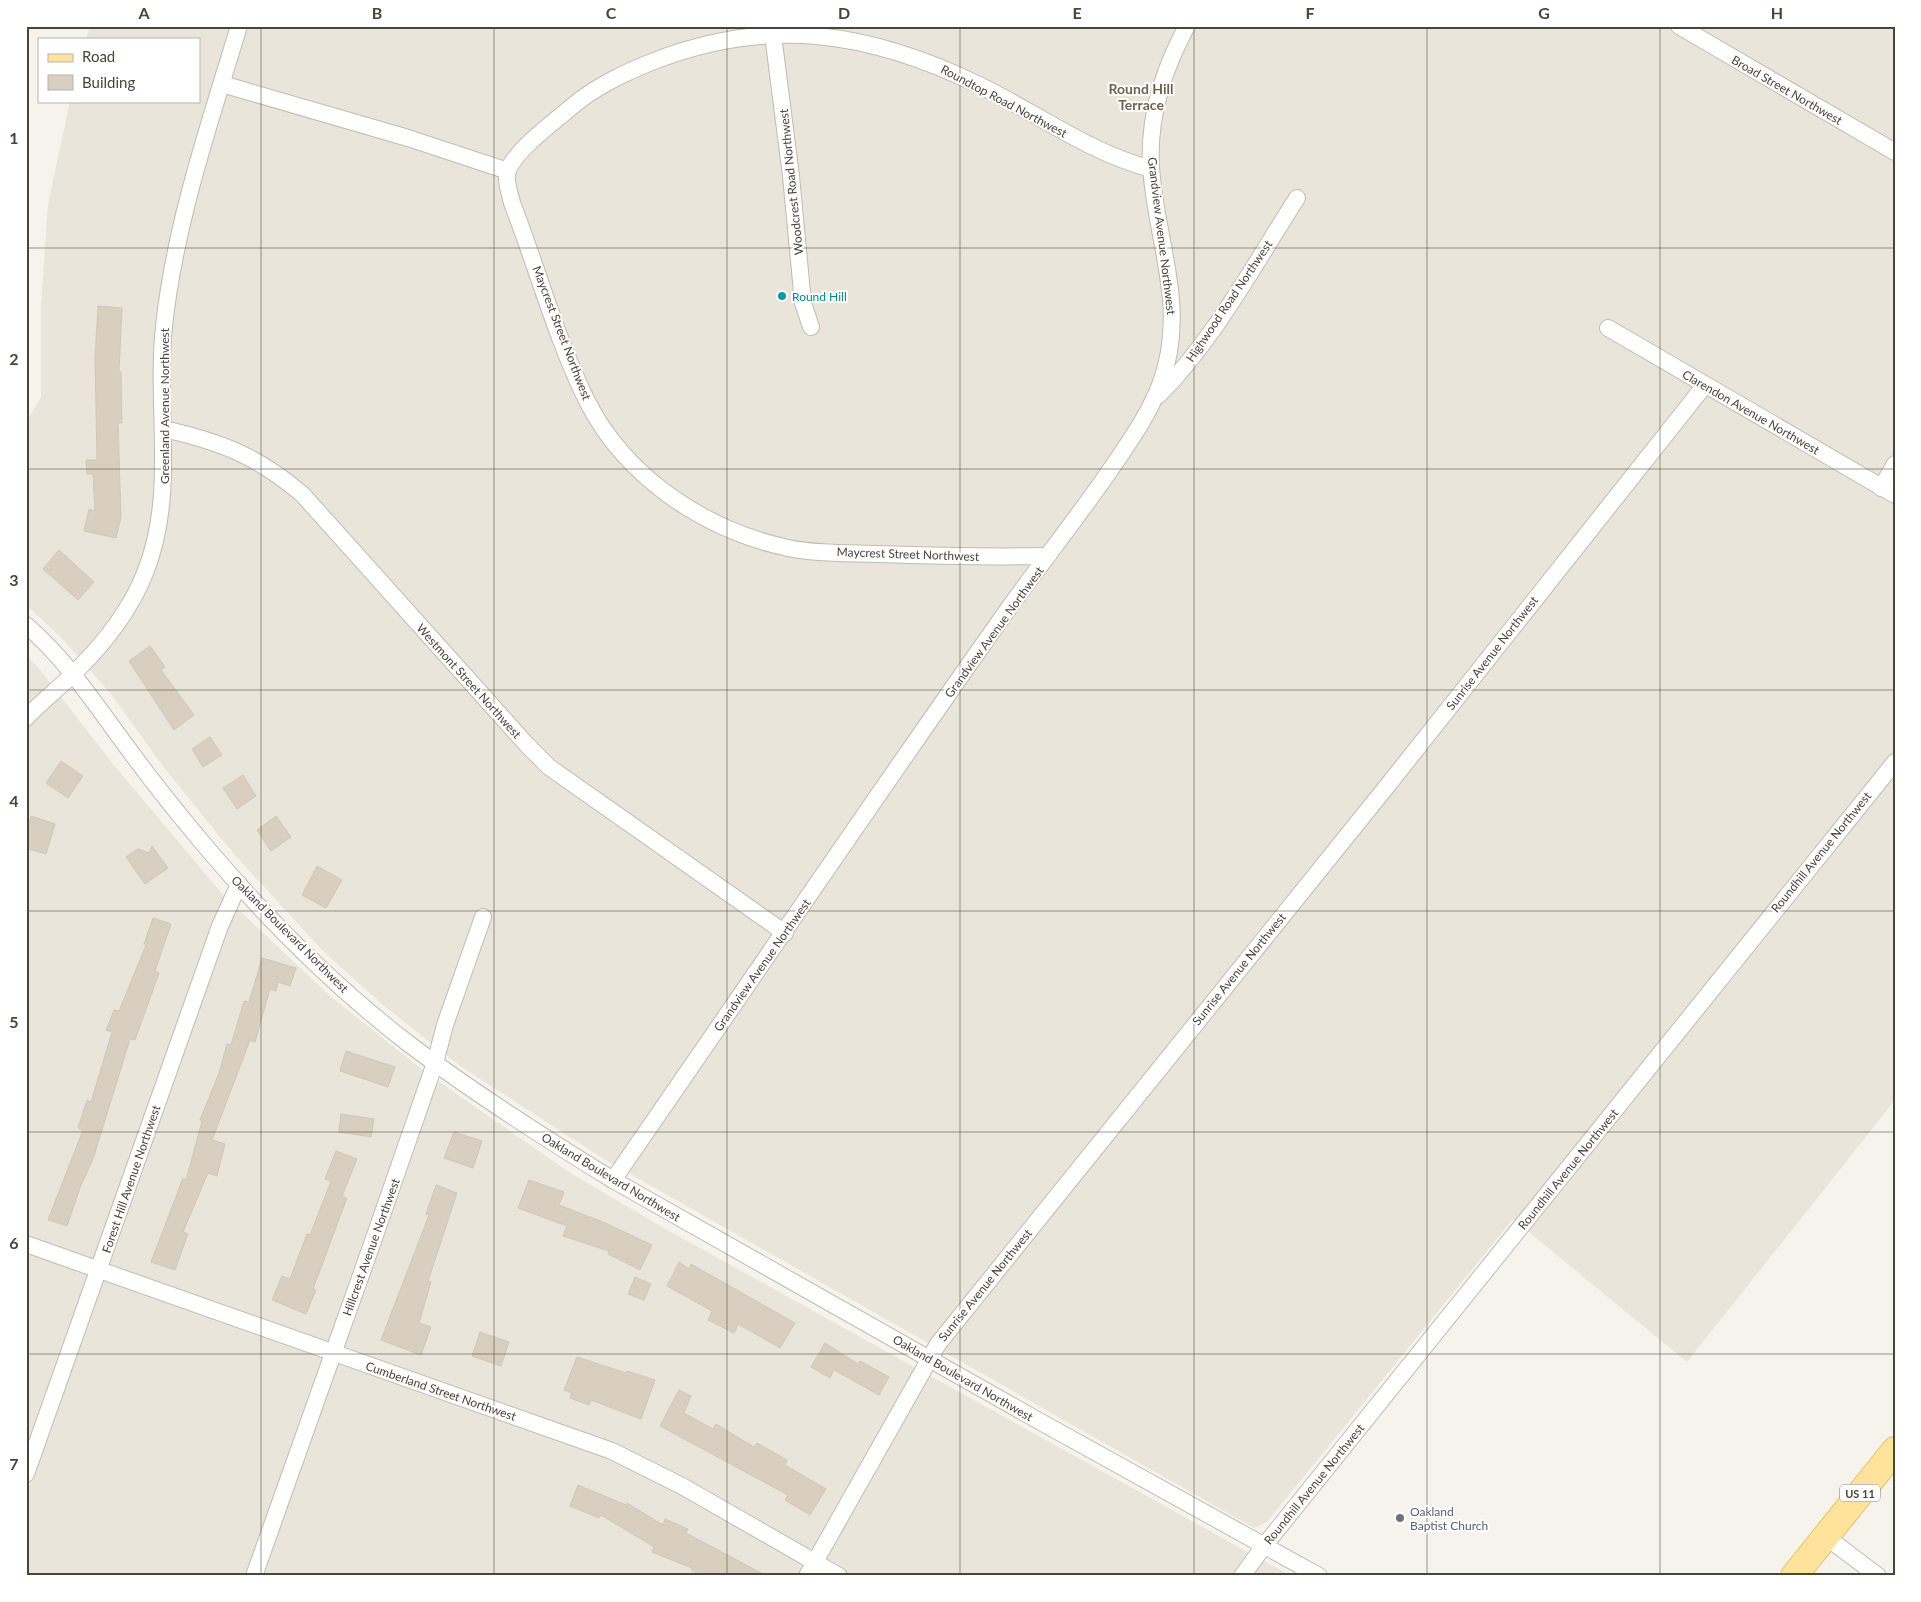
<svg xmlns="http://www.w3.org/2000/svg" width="1921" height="1602" font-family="Lato,sans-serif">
<rect width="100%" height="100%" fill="#f6f3ec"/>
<g fill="#eae5da">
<path d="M 90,26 L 1895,26 L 1895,1100 L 1687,1362 L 1513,1219 L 1267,1522 L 1254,1528 L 602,1158 L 460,1066 L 383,1005 L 322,950 L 234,854 L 165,769 L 111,694 L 60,636 L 26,605 L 26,422 L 41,397 L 41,307 L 48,204 L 70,101 L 199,101 L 199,39 L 86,39 Z"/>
<path d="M 26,656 L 37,666 L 113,764 L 223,895 L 330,996 L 425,1072 L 569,1172 L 662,1227 L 1291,1576 L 26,1576 Z"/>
</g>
<g fill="#d8cfc1" stroke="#d3c7b4">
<path d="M 98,306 L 122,308 L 119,372 L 121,372 L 122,423 L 118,423 L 121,517 L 116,538 L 84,531 L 89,509 L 95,511 L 93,474 L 87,474 L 86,460 L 97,460 L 95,358 Z"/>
<path d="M 59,550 L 94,582 L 78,600 L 43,569 Z"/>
<path d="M 150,646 L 165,667 L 161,670 L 194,715 L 174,730 L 129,661 Z"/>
<path d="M 210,737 L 222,755 L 203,767 L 192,749 Z"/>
<path d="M 61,761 L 83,776 L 68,798 L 46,783 Z"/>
<path d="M 243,775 L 256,796 L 237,809 L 223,788 Z"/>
<path d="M 31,816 L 55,824 L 46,854 L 26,848 L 26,830 Z"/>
<path d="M 276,816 L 291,837 L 271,851 L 257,830 Z"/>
<path d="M 152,846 L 168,868 L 145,884 L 126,857 L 138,849 L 149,853 Z"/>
<path d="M 317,866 L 342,880 L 326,908 L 302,895 Z"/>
<path d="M 153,918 L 171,924 L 155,971 L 159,973 L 135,1040 L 130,1039 L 93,1159 L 81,1185 L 67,1226 L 48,1220 L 83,1130 L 78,1128 L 87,1100 L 91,1102 L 112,1032 L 106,1030 L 114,1010 L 119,1011 L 146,945 L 144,944 Z"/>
<path d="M 262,958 L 296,968 L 290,986 L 278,982 L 276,991 L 270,989 L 255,1042 L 250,1040 L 212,1140 L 225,1144 L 217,1176 L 208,1173 L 183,1232 L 188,1234 L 175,1270 L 151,1262 L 183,1178 L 186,1180 L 202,1121 L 200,1120 L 219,1073 L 227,1044 L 231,1045 L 244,1001 L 249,1002 Z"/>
<path d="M 346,1051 L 395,1067 L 388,1087 L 340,1071 Z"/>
<path d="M 341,1114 L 374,1119 L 371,1137 L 339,1132 Z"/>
<path d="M 454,1132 L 482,1141 L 473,1168 L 444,1158 Z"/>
<path d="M 336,1151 L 357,1159 L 342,1196 L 347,1198 L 313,1289 L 316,1290 L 306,1314 L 272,1300 L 282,1276 L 290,1279 L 307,1234 L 310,1235 L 331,1181 L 325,1179 Z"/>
<path d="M 529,1180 L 564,1192 L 559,1205 L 603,1222 L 652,1245 L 640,1270 L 608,1254 L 609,1251 L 563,1236 L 567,1226 L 518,1208 Z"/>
<path d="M 436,1185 L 457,1193 L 428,1281 L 431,1282 L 419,1323 L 431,1327 L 421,1355 L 381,1340 L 429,1215 L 426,1214 Z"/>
<path d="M 679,1262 L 689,1269 L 691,1264 L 795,1323 L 780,1348 L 738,1324 L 734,1333 L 708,1320 L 712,1311 L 667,1286 Z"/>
<path d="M 635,1277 L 651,1284 L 644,1300 L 628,1294 Z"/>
<path d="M 480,1332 L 509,1342 L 501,1366 L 472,1356 Z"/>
<path d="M 825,1343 L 858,1364 L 860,1361 L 889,1377 L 879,1395 L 834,1370 L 830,1378 L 811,1367 Z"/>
<path d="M 577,1357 L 626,1373 L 627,1371 L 655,1380 L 641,1419 L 591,1400 L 589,1405 L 570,1398 L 572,1393 L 564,1390 Z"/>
<path d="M 679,1390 L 691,1396 L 684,1413 L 713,1429 L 716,1424 L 754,1447 L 757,1443 L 787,1460 L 785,1465 L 826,1489 L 810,1515 L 785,1500 L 788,1495 L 660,1426 Z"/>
<path d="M 578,1485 L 626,1505 L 627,1503 L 663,1525 L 665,1519 L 688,1529 L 686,1533 L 767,1576 L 701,1576 L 691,1570 L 692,1568 L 652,1552 L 654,1547 L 601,1515 L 599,1518 L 570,1506 Z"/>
</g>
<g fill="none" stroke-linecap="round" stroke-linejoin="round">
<defs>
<g id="street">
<path d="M 1679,26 L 1895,152"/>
<path d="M 773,35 L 791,176 L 803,303 L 811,327"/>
<path d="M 222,84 L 408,138 L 508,171"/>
<path d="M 1608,328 L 1895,495"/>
<path d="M 1159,395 C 1215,338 1254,265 1297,198"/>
<path d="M 164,429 C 221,442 258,456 303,495 L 527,745 L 549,767 L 785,933"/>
<path d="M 1881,488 L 1895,464"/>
<path d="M 1048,556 C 991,557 935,556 878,554 C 848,553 817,554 788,548 C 705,530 626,478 587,401 C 557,341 537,267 512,203 C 510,194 506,184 507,174 C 511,153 553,123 569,109 C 594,87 624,73 654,61 C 770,16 870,32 979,85 C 1037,113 1088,152 1151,169"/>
<path d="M 26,625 C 68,661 97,707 130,751 C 154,784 180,816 206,847 C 266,918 335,987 409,1044 C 474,1093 543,1137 613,1180 L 1039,1421 L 1319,1576"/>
<path d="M 26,718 C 41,702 58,689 73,674 C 102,646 130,611 145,573 C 177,493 155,410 164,326 C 175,224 209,125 239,26"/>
<path d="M 613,1180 C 744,991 873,800 1006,612 C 1041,563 1079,516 1113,466 C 1130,441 1149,414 1160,385 C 1189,309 1156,243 1151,167 C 1148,117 1163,70 1187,26"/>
<path d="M 26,1244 L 612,1451 L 682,1486 L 839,1576"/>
<path d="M 26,1474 L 220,926 L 239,884"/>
<path d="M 1825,1536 L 1878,1576"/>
<path d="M 254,1576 L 372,1244 L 435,1063 L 445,1025 L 483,917"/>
<path d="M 807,1576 L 938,1344 L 1388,785 L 1705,385"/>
<path d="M 1242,1576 L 1264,1546 L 1895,762"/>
</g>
<path id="primary" d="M 1794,1576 L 1895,1450"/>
</defs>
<use href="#street" stroke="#c2bbae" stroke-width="18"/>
<use href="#primary" stroke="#e6c16a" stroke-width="28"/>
<use href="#street" stroke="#fff" stroke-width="16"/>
<use href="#primary" stroke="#ffe39c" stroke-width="26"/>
</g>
<path fill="none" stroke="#4b4439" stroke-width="1" stroke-opacity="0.55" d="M 261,26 L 261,1576M 494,26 L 494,1576M 727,26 L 727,1576M 960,26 L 960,1576M 1194,26 L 1194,1576M 1427,26 L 1427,1576M 1660,26 L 1660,1576M 26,248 L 1895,248M 26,469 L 1895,469M 26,690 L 1895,690M 26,911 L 1895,911M 26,1132 L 1895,1132M 26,1354 L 1895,1354"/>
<circle fill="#0f9aa8" stroke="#fff" stroke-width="2" cx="782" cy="296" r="5"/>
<circle fill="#6b7280" stroke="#fff" stroke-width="2" cx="1400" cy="1518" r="5"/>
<g text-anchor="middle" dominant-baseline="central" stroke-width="4" stroke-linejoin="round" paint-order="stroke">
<rect fill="#fff" stroke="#817c74" stroke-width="1" x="1840" y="1484.5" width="40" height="17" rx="4"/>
<g font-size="11" font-weight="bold" fill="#4b4439">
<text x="1860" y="1493">US 11</text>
</g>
<g font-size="12" fill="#4b4439" stroke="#fff">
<text transform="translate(1787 90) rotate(30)">Broad Street Northwest</text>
<text transform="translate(1004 101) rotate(28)">Roundtop Road Northwest</text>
<text transform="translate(791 182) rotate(-96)">Woodcrest Road Northwest</text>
<text transform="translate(1162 236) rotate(83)">Grandview Avenue Northwest</text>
<text transform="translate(1229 301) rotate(-56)">Highwood Road Northwest</text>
<text transform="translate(562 333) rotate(69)">Maycrest Street Northwest</text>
<text transform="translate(164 406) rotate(-90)">Greenland Avenue Northwest</text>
<text transform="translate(1751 412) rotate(30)">Clarendon Avenue Northwest</text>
<text transform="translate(908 554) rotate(2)">Maycrest Street Northwest</text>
<text transform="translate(994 632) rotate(-54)">Grandview Avenue Northwest</text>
<text transform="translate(1492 653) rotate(-52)">Sunrise Avenue Northwest</text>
<text transform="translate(469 681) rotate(48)">Westmont Street Northwest</text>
<text transform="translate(1821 852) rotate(-51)">Roundhill Avenue Northwest</text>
<text transform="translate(290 934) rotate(45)">Oakland Boulevard Northwest</text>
<text transform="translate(762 965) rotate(-55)">Grandview Avenue Northwest</text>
<text transform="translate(1239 969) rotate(-51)">Sunrise Avenue Northwest</text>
<text transform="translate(1568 1169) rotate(-51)">Roundhill Avenue Northwest</text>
<text transform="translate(611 1177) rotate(31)">Oakland Boulevard Northwest</text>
<text transform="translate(131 1179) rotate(-71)">Forest Hill Avenue Northwest</text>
<text transform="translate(371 1247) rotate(-70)">Hillcrest Avenue Northwest</text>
<text transform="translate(985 1285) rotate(-51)">Sunrise Avenue Northwest</text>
<text transform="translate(963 1378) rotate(30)">Oakland Boulevard Northwest</text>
<text transform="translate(441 1391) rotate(19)">Cumberland Street Northwest</text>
<text transform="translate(1314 1484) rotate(-51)">Roundhill Avenue Northwest</text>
</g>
<g font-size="12" fill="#0d838f" stroke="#fff" text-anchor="start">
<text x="792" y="296">Round Hill</text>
</g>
<g font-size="12" fill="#5b616d" stroke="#fff" text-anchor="start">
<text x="1410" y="1511">Oakland<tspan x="1410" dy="14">Baptist Church</tspan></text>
</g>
<g font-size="14" font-weight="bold" fill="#6e6250" stroke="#fff">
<text x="1141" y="88">Round Hill<tspan x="1141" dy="16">Terrace</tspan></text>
</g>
</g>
<rect width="1921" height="1602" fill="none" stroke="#ffffff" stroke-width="55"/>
<rect x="38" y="38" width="162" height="65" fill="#ffffff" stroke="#b7b4b0"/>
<rect x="48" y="54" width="25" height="8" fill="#ffe39c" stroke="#b7b4b0"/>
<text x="82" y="62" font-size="15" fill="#4b4439">Road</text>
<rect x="48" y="75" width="25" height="15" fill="#d8cfc1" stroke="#b7b4b0"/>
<text x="82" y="88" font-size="15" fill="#4b4439">Building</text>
<rect x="28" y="28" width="1866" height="1546" fill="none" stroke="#4b4439" stroke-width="2"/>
<g font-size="16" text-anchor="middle" font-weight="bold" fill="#4b4439">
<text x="144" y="19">A</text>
<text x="377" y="19">B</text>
<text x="611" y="19">C</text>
<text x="844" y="19">D</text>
<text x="1077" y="19">E</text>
<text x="1310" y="19">F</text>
<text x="1544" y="19">G</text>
<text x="1777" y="19">H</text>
<text x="14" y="144">1</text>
<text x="14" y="365">2</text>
<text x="14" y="586">3</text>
<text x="14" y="807">4</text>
<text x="14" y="1028">5</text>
<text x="14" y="1249">6</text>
<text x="14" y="1470">7</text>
</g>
</svg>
